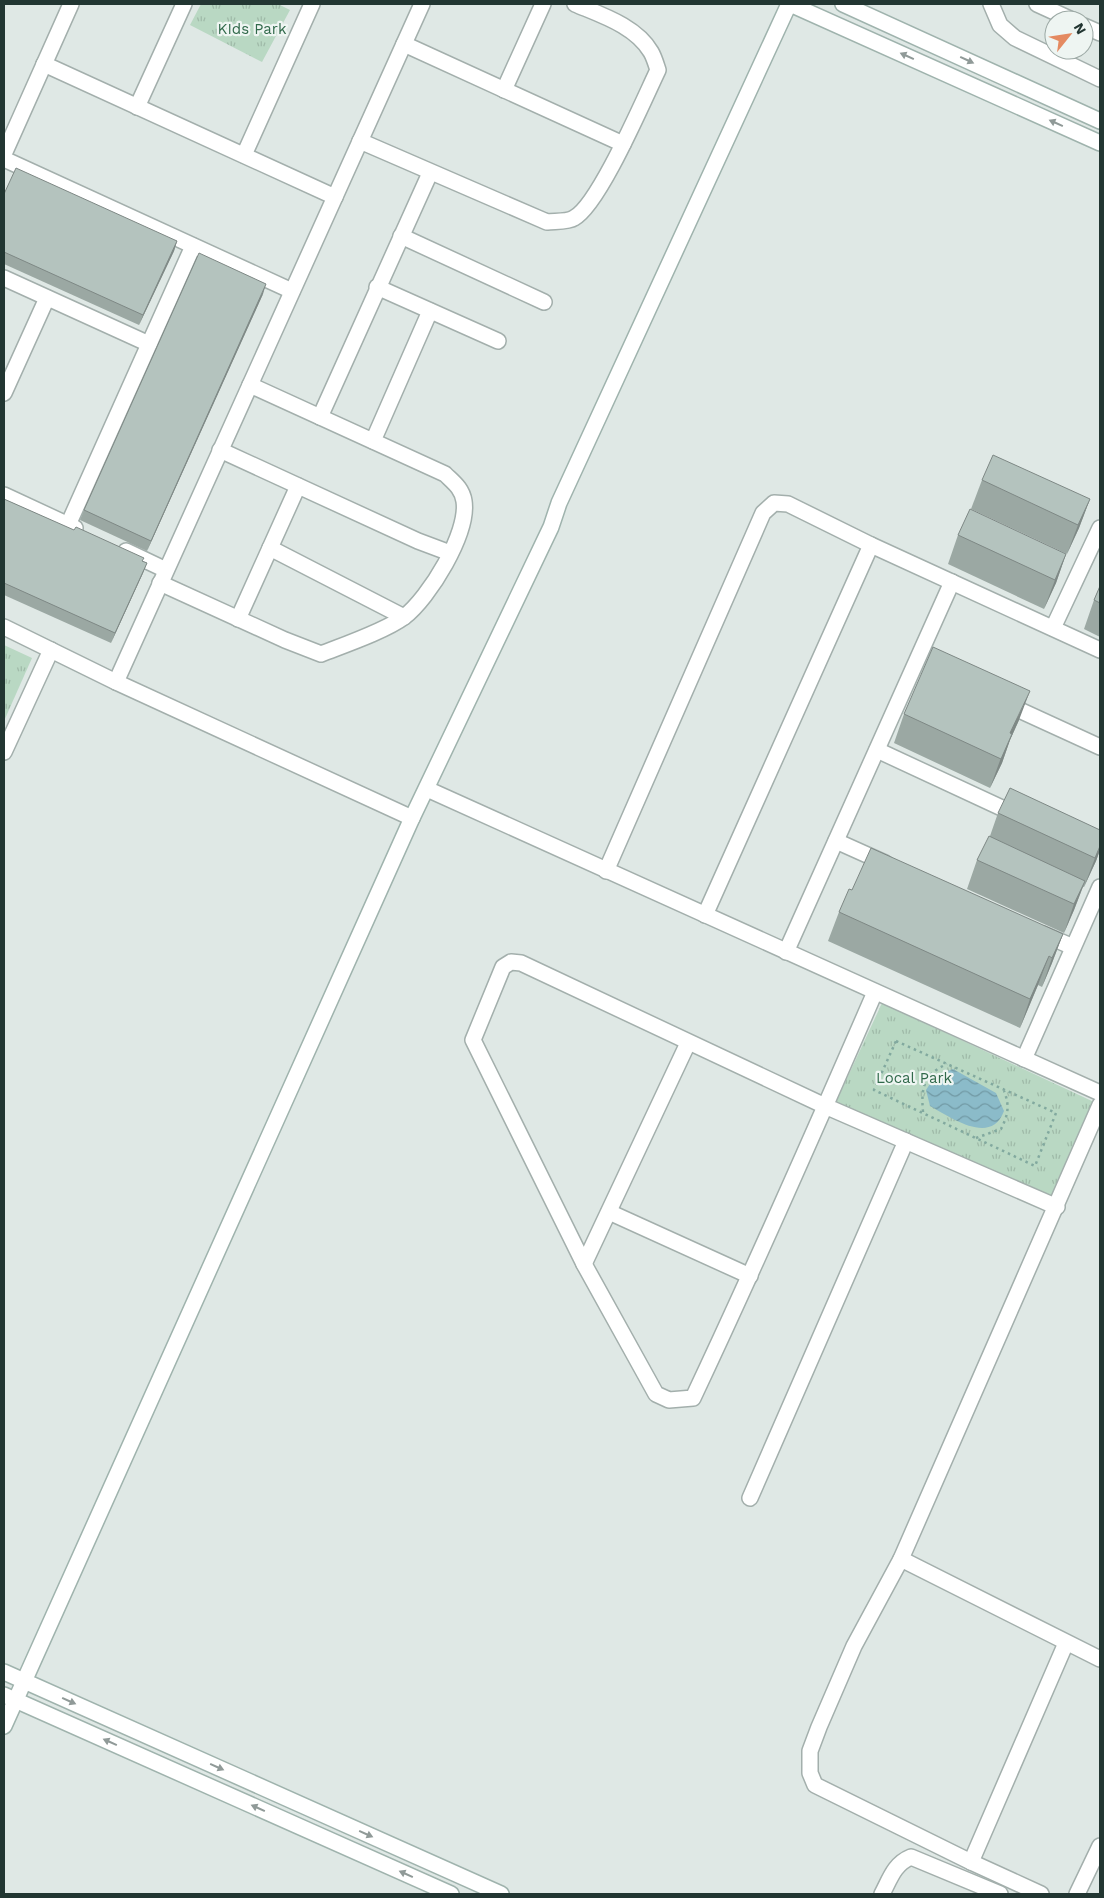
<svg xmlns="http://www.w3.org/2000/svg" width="1104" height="1898" font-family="'Work Sans',sans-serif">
<defs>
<pattern id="grass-tufts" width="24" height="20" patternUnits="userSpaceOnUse" patternTransform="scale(1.25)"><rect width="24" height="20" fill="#b9d8c3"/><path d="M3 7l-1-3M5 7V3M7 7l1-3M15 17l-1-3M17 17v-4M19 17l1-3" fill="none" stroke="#9fbaa8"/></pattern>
<pattern id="water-waves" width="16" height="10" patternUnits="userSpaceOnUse" patternTransform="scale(1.25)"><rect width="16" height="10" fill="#8bbbc9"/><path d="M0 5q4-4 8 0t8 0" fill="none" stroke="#7199a4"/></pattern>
</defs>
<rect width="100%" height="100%" fill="#dfe8e5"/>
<g fill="url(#grass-tufts)">
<path d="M 201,4 L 278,4 L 290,10 L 262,62 L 190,25 Z"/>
<path d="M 4,645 L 32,658 L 4,721 Z"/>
<path d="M 882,1003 L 1094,1102 L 1053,1199 L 836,1102 Z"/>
</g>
<path fill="url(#water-waves)" d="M 953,1069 L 996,1093 L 1004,1111 C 991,1146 952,1118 930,1106 L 926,1090 L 935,1076 Z"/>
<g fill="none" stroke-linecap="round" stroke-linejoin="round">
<defs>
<g id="street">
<path d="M 991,4 L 1000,25 L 1015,38 L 1100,79"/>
<path d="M 1037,4 L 1072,20"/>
<path d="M 1084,26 L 1100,33"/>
<path d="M 404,44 L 623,144"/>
<path d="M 44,64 L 335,197"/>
<path d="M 504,90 L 543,4"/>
<path d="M 137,107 L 184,4"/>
<path d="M 360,141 L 547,222 C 555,221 568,222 574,218 C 599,205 644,99 658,70 C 656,64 654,57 651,52 C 636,26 601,15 575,4"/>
<path d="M 4,154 L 71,4"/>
<path d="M 244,155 L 312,4"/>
<path d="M 4,159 L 292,291"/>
<path d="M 401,236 L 544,302"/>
<path d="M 4,278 L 149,344"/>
<path d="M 377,287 L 498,341"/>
<path d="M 4,393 L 47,298"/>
<path d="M 320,417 L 430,173"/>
<path d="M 373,441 L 430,311"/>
<path d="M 220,450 L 418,541 L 450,553"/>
<path d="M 4,495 L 75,528"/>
<path d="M 68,525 L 193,246"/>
<path d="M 270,548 L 404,617"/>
<path d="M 126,551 L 166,570"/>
<path d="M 160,583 L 285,640 L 321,654 C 344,645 385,631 404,617 C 429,598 469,533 464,501 C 462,488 453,482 445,474 L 250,385"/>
<path d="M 238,619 L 298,486"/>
<path d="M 4,627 L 116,682 L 412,818"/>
<path d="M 1053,628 L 1100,528"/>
<path d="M 116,682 L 422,4"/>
<path d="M 1004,703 L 1100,747"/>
<path d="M 877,750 L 1019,816"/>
<path d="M 4,752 L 51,650"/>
<path d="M 427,789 L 1100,1093"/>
<path d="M 836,841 L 885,863"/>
<path d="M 606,871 L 763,513 L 774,503 L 788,504 L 871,545 L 1100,650"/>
<path d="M 705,915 L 871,545"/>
<path d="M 1043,934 L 1073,947"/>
<path d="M 786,952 L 952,582"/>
<path d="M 875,992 C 816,1128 756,1264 693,1398 L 669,1400 L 656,1394 L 584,1264 L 473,1040 L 503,967 L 511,962 L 521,963 L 825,1106 L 1057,1207"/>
<path d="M 1024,1059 L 1100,887"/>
<path d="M 609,1212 L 750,1276"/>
<path d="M 584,1264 L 688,1043"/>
<path d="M 750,1498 L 906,1141"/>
<path d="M 901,1559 L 1100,1659"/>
<path d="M 971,1862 L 1066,1643"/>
<path d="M 882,1894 C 890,1879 894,1864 911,1857 L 1000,1894"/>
<path d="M 1041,1894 L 971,1862 L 815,1785 L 810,1773 L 810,1751 L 819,1727 L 854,1646 L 901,1559 L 1100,1105"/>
<path d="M 1077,1894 L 1100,1846"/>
</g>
<g id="secondary">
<path d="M 790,4 L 1100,143"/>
<path d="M 843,4 L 1100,121"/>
<path d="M 4,1672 L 501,1894"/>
<path d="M 4,1695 L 451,1894"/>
<path d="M 4,1726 L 412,818 L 551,527 L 559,503 L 789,4"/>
</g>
</defs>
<use href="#street" stroke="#a3afac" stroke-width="18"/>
<use href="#secondary" stroke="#9fb3ad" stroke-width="18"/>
<g stroke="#82a99f" stroke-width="2.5" stroke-dasharray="2.5 4" stroke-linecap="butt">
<path d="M 896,1041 L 1056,1113 L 1035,1166 L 874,1090 Z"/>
<path d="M 923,1112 C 921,1088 923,1075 947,1064"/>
<path d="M 976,1138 L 1001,1129 C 1008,1115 1010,1106 1004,1091"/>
</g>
<use href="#street" stroke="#fff" stroke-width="15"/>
<use href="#secondary" stroke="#fff" stroke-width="15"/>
</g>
<g fill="#9ba8a3">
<path d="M 4,194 L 177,241 L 174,251 L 139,325 L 4,264 Z"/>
<path d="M 263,294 L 147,551 L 80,520 L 84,510 Z"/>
<path d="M 982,480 L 1090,499 L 1079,528 L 1067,554 L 971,509 Z"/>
<path d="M 4,499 L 147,563 L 143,573 L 111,643 L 4,595 Z"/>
<path d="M 958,535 L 1066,554 L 1056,583 L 1044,609 L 948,564 Z"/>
<path d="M 1100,586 L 1100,637 L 1084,629 L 1094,600 Z"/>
<path d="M 904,714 L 1019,720 L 1010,740 L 1002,763 L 990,788 L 894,743 Z"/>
<path d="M 998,813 L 1100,830 L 1100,850 L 1096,861 L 1084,887 L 1083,887 L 1074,910 L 1064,933 L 967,889 L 977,860 L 990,836 Z"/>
<path d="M 852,890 L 1063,934 L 1052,963 L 1042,987 L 1038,985 L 1020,1028 L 828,941 L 839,912 Z"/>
</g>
<g fill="#7e8885">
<path d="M 177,241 L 174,251 L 139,325 L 143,315 Z"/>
<path d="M 266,284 L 263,294 L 147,551 L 151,541 Z"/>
<path d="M 1090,499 L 1079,528 L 1067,554 L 1078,525 Z"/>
<path d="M 1066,554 L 1056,583 L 1044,609 L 1055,580 Z"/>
<path d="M 147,563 L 143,573 L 111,643 L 115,633 Z"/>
<path d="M 1030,691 L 1019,720 L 1010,740 L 1002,763 L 990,788 L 1010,733 Z"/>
<path d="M 1100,846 L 1100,850 L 1096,861 L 1084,887 L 1095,858 Z"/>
<path d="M 1085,881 L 1074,910 L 1064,933 L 1074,904 Z"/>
<path d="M 1063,934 L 1052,963 L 1042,987 L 1052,958 Z"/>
<path d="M 1049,956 L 1038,985 L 1020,1028 L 1030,999 Z"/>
</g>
<g fill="#b4c3be" stroke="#7e8885">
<path d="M 16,168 L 177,241 L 143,315 L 4,252 L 4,194 Z"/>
<path d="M 199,253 L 266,284 L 151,541 L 84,510 Z"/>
<path d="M 993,455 L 1090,499 L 1078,525 L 982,480 Z"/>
<path d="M 4,499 L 74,530 L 76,527 L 144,558 L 142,561 L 147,563 L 115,633 L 4,583 Z"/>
<path d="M 970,509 L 1066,554 L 1055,580 L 958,535 Z"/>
<path d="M 1100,586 L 1100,603 L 1094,600 Z"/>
<path d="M 933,647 L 1030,691 L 1010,733 L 1012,734 L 1001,759 L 904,714 Z"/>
<path d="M 1010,788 L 1100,830 L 1100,846 L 1095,858 L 998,813 Z"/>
<path d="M 989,836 L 1085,881 L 1074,904 L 977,860 Z"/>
<path d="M 871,848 L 1063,934 L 1052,958 L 1049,956 L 1030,999 L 839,912 L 849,889 L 852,890 Z"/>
</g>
<defs><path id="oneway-solid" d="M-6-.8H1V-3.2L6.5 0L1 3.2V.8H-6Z" transform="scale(1.25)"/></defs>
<g fill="#909a98">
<use href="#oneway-solid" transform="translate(907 56) rotate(-156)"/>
<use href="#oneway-solid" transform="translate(967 60) rotate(25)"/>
<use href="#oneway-solid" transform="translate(1056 123) rotate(-156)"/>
<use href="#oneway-solid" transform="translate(69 1701) rotate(24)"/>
<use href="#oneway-solid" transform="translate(110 1742) rotate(-156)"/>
<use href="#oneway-solid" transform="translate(217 1767) rotate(24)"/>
<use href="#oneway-solid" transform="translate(258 1808) rotate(-156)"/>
<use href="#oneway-solid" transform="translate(366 1834) rotate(24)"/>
<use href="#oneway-solid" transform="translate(406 1874) rotate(-156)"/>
</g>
<g text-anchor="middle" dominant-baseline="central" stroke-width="4.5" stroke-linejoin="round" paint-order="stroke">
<g font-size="15" fill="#30694a" stroke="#eef5f2">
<text x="252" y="29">KIds Park</text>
<text x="914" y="1078">Local Park</text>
</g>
</g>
<rect width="1104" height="1898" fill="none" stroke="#223632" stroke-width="10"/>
<g transform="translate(1069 35) rotate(60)"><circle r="24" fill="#eef5f2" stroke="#9ca9a5"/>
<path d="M0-4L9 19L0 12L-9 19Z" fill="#e48a61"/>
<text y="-8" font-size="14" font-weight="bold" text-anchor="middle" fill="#223632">N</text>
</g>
</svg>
